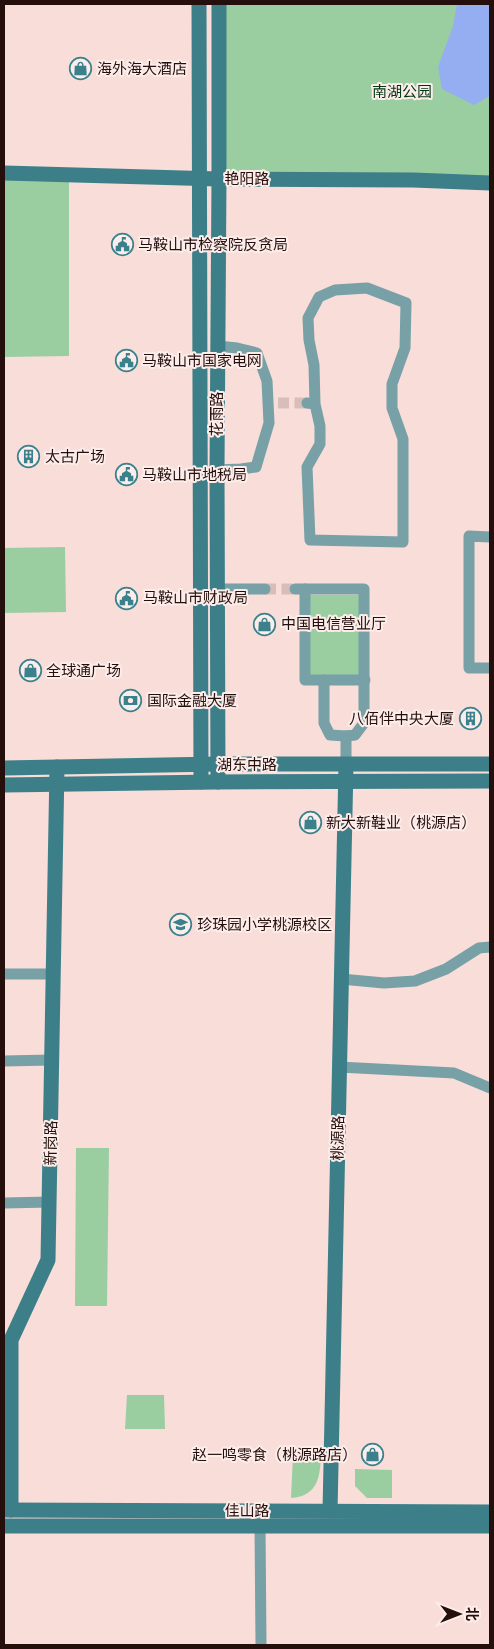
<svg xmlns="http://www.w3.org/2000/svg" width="494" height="1649" font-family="'DejaVu Sans','Noto Sans SC',sans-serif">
<rect width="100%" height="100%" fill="#f8ddd8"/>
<g fill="#9acea1">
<path d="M 219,4 L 490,4 L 490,187 L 219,179 Z"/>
<path d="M 4,173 L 69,175 L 69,356 L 4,357 Z"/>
<path d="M 65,547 L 66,612 L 4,613 L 4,548 Z"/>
<path d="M 309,595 L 360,595 L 360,675 L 309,676 Z"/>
<path d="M 76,1148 L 109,1148 L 107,1306 L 75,1306 Z"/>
<path d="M 127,1395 L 164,1395 L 165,1429 L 125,1429 Z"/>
<path d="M 293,1455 L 321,1455 C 320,1477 318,1496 291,1498 Z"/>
<path d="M 355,1469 L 392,1470 L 392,1498 L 367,1498 L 355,1486 Z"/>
</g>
<path fill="#95aef1" d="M 457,4 L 490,4 L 490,96 L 474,105 L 442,89 L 438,67 L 453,26 Z"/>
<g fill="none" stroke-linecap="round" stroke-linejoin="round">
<g stroke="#d8beb9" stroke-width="11" stroke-dasharray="11 5.5" stroke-linecap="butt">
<path d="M 278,403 L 307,403"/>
<path d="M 265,589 L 295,589"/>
</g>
<g stroke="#77a0a7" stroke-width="11">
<path d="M 307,403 L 315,404 L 320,426 L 320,444 L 307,467 L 310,540 L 403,542 L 403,439 L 392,408 L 392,384 L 405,348 L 406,303 L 367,288 L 335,290 L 319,297 L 308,318 L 309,340 L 314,365 L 315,404"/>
<path d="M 217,470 L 241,469 L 256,467 L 269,423 L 267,381 L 257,353 L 237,348 L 218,346"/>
<path d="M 490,537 L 469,536 L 469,668 L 490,668"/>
<path d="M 217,589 L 265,589"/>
<path d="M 295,589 L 364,589 L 364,723 L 355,735 L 346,736 L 346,765"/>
<path d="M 305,589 L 305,680 L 365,680"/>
<path d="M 324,680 L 324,723 L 330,735 L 346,736"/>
<path d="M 4,974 L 54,974"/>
<path d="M 341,979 L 384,983 L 415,981 L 446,969 L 479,948 L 490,947"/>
<path d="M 4,1061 L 52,1060"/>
<path d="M 339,1067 L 454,1073 L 490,1088"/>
<path d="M 4,1203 L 50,1202"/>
<path d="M 260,1526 L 261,1645"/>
</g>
<g stroke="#3c7f89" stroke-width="15">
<path d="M 199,4 L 201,782"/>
<path d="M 4,173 L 219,179 L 413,180 L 490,183"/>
<path d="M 4,768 L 218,764 L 490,764"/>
<path d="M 218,782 L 217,470 L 219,179 L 219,4"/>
<path d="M 4,785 L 216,782 L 490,781"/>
<path d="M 4,1510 L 490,1512"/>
<path d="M 11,1510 L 11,1340 L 48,1260 L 57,767"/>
<path d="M 330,1511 L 346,765"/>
<path d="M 4,1526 L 490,1526"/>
</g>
</g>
<defs>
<symbol id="shop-ring" viewBox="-11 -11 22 22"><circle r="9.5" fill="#fcedeb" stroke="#3b818c" stroke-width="1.5"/><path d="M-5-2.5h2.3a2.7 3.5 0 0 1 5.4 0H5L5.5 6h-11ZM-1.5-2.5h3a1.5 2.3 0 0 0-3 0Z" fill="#3b818c"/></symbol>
<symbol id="civic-ring" viewBox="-11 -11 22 22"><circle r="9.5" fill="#fcedeb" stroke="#3b818c" stroke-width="1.5"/><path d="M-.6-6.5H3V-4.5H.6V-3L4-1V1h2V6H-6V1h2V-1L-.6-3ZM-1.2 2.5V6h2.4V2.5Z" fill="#3b818c"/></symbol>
<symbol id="building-ring" viewBox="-11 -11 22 22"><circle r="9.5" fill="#fcedeb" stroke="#3b818c" stroke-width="1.5"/><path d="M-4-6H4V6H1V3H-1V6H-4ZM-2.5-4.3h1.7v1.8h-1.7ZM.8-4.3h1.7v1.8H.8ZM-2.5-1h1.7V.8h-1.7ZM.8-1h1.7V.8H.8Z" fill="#3b818c"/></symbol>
<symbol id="bank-ring" viewBox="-11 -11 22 22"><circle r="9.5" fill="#fcedeb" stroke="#3b818c" stroke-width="1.5"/><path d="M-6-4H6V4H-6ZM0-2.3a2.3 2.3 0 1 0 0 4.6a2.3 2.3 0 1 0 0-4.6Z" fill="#3b818c"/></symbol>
<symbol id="school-ring" viewBox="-11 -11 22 22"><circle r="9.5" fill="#fcedeb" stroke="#3b818c" stroke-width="1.5"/><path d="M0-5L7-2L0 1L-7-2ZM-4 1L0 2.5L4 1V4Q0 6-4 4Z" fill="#3b818c"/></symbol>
</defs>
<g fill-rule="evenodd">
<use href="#shop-ring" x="68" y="56" width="25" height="25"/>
<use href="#civic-ring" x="110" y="232" width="25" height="25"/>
<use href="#civic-ring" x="114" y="348" width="25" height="25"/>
<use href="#building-ring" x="16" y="444" width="25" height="25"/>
<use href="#civic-ring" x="114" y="462" width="25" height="25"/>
<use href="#civic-ring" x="114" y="586" width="25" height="25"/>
<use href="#shop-ring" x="252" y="612" width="25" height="25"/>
<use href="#shop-ring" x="18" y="658" width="25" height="25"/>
<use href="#bank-ring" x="118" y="688" width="25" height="25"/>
<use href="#building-ring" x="458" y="706" width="25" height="25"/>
<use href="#shop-ring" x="298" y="810" width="25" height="25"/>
<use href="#school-ring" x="168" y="912" width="25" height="25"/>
<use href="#shop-ring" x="360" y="1442" width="25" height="25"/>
</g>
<g text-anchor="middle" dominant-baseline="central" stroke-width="4" stroke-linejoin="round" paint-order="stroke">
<g font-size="15" fill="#250f0c" stroke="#fcedeb" text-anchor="start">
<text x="97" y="69">海外海大酒店</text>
<text x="138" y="245">马鞍山市检察院反贪局</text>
<text x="142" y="361">马鞍山市国家电网</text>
<text x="45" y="457">太古广场</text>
<text x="142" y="475">马鞍山市地税局</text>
<text x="143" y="598">马鞍山市财政局</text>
<text x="281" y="624">中国电信营业厅</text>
<text x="46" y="671">全球通广场</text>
<text x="147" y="701">国际金融大厦</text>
<text x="454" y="719" text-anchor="end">八佰伴中央大厦</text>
<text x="326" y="823">新大新鞋业（桃源店）</text>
<text x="197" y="925">珍珠园小学桃源校区</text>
<text x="357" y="1455" text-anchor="end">赵一鸣零食（桃源路店）</text>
</g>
<g font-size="15" fill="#023411" stroke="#fcedeb">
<text x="402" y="92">南湖公园</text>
</g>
<g font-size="15" fill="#250f0c" stroke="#fcedeb">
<text x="247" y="179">艳阳路</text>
<text transform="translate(217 414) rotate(-90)">花雨路</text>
<text x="247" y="765">湖东中路</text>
<text transform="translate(338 1138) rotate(-89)">桃源路</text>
<text transform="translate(51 1143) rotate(-89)">新岗路</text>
<text x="247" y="1511">佳山路</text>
</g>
</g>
<rect width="494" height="1649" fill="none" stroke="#250f0c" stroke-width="10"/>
<g transform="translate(459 1614) rotate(90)" stroke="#fcedeb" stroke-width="4" paint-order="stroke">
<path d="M0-4L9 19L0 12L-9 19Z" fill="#250f0c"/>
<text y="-8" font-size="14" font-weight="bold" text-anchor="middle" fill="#250f0c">北</text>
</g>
</svg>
